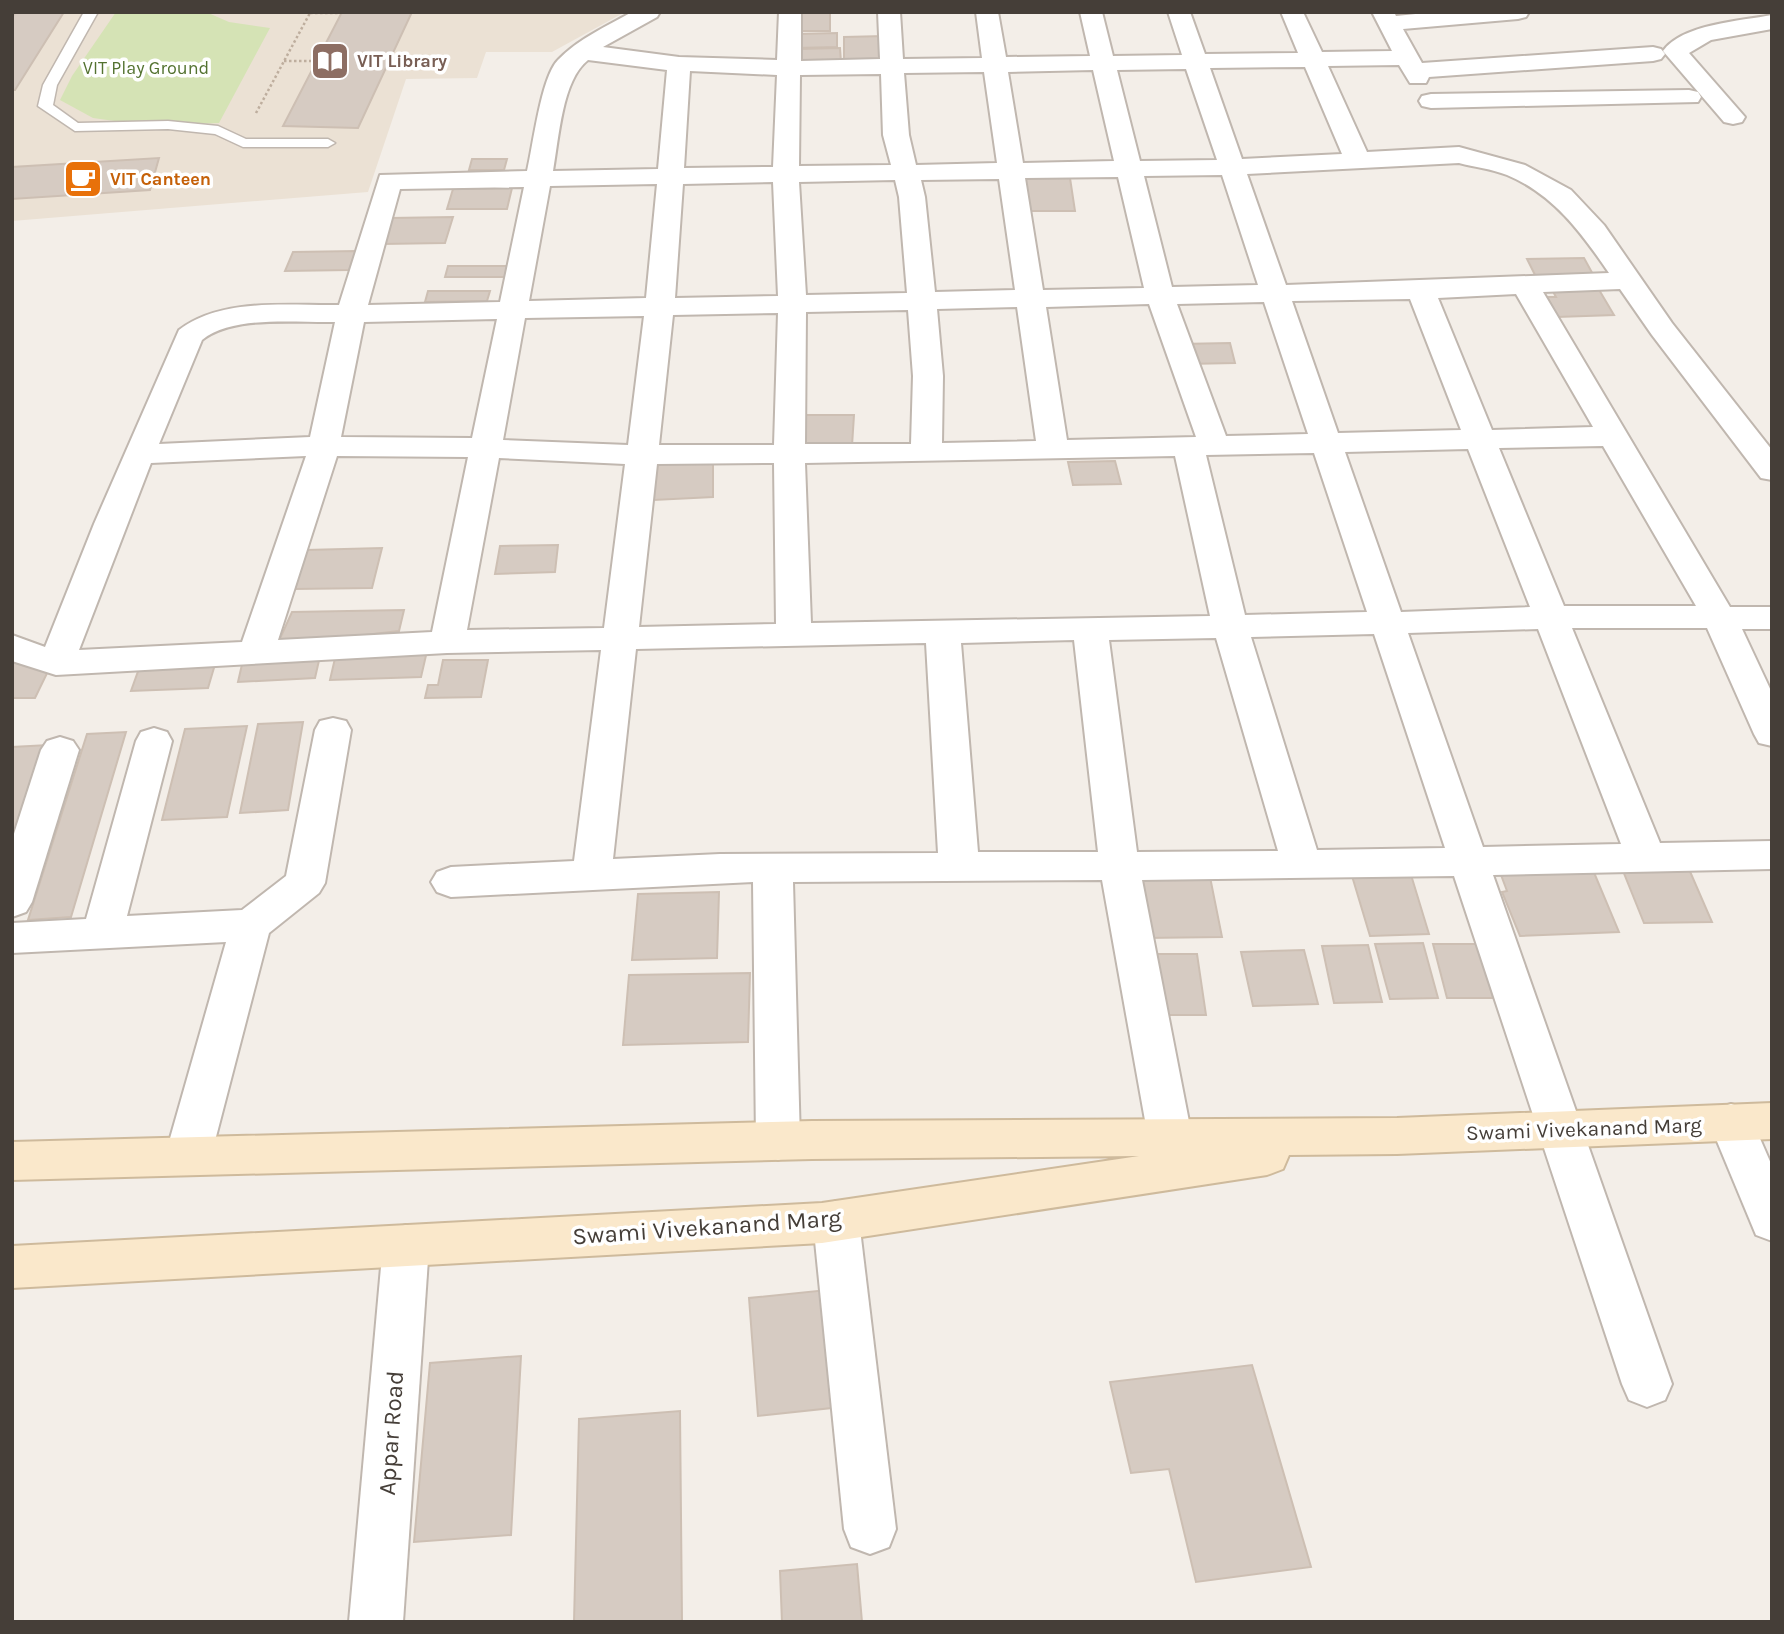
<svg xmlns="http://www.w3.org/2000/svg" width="1784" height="1634" font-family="Karla,sans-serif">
<rect width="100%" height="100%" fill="#f3eee8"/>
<path fill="#ebe1d4" d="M 12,12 L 625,12 L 552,52 L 486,52 L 477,78 L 406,79 L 368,192 L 12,221 Z"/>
<path fill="#d5e3b5" d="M 116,12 L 206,12 L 229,22 L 270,28 L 219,123 L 151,126 L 93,118 L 60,100 L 72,76 Z"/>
<g fill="#d6cbc2" stroke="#cdbfb3" stroke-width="2">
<path d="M 16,12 L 64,12 L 15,90 L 12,90 L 12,17 Z"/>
<path d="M 342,12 L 412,12 L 358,128 L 283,126 Z"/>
<path d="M 794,12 L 830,12 L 830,31 L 793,31 Z"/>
<path d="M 837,33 L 837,47 L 795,48 L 795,34 Z"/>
<path d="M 884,36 L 886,63 L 844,63 L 844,37 Z"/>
<path d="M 840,48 L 841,62 L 797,63 L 797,49 Z"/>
<path d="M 159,158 L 150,190 L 12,199 L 12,167 Z"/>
<path d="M 472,159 L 507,159 L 504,170 L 469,170 Z"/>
<path d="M 1020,178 L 1070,178 L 1075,211 L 1024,211 Z"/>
<path d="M 512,188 L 507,209 L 447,209 L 453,189 Z"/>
<path d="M 453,217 L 445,243 L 382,244 L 390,218 Z"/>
<path d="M 356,251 L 349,270 L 285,271 L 293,252 Z"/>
<path d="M 1584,258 L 1595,278 L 1537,279 L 1527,259 Z"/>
<path d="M 448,266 L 512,266 L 509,277 L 445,277 Z"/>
<path d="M 1595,283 L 1614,315 L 1557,317 L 1547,297 L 1556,297 L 1549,284 Z"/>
<path d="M 428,291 L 490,291 L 487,301 L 425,302 Z"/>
<path d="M 1230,343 L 1235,363 L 1185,364 L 1180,344 Z"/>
<path d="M 802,415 L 854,415 L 852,446 L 798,445 Z"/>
<path d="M 713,461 L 713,497 L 654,500 L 655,463 Z"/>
<path d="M 1115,461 L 1121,484 L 1073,485 L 1068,462 Z"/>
<path d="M 558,545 L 555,572 L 495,574 L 500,546 Z"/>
<path d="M 382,548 L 372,588 L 294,589 L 306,550 Z"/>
<path d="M 404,610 L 399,631 L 277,645 L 292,612 Z"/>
<path d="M 427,651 L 421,677 L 330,680 L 336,654 Z"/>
<path d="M 320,656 L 315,678 L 238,682 L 243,660 Z"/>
<path d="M 443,660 L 488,660 L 481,697 L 425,698 L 428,685 L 438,685 Z"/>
<path d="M 216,661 L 208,688 L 131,691 L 141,663 Z"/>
<path d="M 12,663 L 52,663 L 35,698 L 12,698 Z"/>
<path d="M 303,722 L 288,810 L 240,813 L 258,724 Z"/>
<path d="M 247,726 L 227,817 L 162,820 L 185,729 Z"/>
<path d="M 126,732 L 71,917 L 28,920 L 87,734 Z"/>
<path d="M 48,745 L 12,862 L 12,747 Z"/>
<path d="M 1685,860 L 1712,922 L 1644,923 L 1619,861 Z"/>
<path d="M 1590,863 L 1619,932 L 1520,936 L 1502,892 L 1507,891 L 1498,867 Z"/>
<path d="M 1408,865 L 1429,934 L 1370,936 L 1349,866 Z"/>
<path d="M 1209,872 L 1222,937 L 1144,938 L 1133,873 Z"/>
<path d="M 719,892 L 717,958 L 632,960 L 638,894 Z"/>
<path d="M 1423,943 L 1438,998 L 1390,999 L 1375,944 Z"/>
<path d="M 1433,944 L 1479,944 L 1493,998 L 1447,998 Z"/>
<path d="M 1368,945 L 1382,1002 L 1334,1003 L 1322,946 Z"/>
<path d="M 1304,950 L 1318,1004 L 1253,1006 L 1241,952 Z"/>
<path d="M 1152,954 L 1197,954 L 1206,1015 L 1159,1015 Z"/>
<path d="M 750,973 L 748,1042 L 623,1045 L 629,975 Z"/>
<path d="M 827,1290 L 841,1407 L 758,1416 L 749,1298 Z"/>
<path d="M 521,1356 L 511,1535 L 414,1542 L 430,1363 Z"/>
<path d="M 1252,1365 L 1311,1567 L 1196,1582 L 1169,1469 L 1131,1473 L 1110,1382 Z"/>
<path d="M 680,1411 L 682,1622 L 574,1622 L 579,1419 Z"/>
<path d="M 857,1564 L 862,1622 L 782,1622 L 780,1571 Z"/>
</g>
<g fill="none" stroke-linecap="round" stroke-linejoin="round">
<defs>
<path id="service" d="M 84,12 L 98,12 L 57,85 L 53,105 L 78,123 L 168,121 L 218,126 L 246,139 L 328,139 L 335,143 L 328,147 L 243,147 L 215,134 L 168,129 L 75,131 L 38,106 L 43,85 Z"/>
<g id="minor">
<path d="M 632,12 L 660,12 L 657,17 L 603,47 L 679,57 L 777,60 L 779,12 L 801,12 L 801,61 L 880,59 L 878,12 L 900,12 L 903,59 L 982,58 L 976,12 L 998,12 L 1006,57 L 1090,56 L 1080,12 L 1102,12 L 1113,56 L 1182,55 L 1168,12 L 1190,12 L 1205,54 L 1298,53 L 1281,12 L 1303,12 L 1322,52 L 1392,51 L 1372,12 L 1394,12 L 1396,16 L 1435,12 L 1529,12 L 1526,17 L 1518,19 L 1403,29 L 1422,63 L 1653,47 L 1661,49 L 1665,54 L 1661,59 L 1653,61 L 1429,77 L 1426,83 L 1410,83 L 1399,65 L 1328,66 L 1367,152 L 1459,147 L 1525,165 L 1571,190 L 1604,225 L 1672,323 L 1772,450 L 1772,480 L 1761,478 L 1652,335 L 1620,289 L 1543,292 L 1730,607 L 1772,607 L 1772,629 L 1742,629 L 1772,693 L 1772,746 L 1759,743 L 1754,734 L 1707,628 L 1572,628 L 1660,843 L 1772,841 L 1772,869 L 1493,875 L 1672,1384 L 1665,1400 L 1647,1407 L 1629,1400 L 1622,1384 L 1454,876 L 1142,880 L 1192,1137 L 1186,1150 L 1170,1155 L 1154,1150 L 1148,1137 L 1102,880 L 793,882 L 800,1141 L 794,1154 L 778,1160 L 762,1154 L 756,1141 L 753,882 L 451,897 L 437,892 L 431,882 L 437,872 L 451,867 L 574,861 L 601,650 L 447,653 L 56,675 L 12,661 L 12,635 L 45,647 L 94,524 L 179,330 C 222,297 288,306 339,305 L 380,175 L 527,171 C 533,146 541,77 558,60 C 578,39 607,26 632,12 ZM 588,60 L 667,70 L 658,169 L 553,171 C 559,138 562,80 588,60 ZM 1305,67 L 1342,154 L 1242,159 L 1210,68 ZM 1186,69 L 1217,160 L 1140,161 L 1117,70 ZM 1093,70 L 1114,161 L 1023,163 L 1008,72 ZM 690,71 L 777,75 L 773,167 L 684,168 ZM 984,72 L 997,163 L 916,165 L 909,135 L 904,73 ZM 881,74 L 883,135 L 891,165 L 799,166 L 800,75 ZM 1459,163 C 1474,167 1492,169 1507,175 C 1553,194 1581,232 1609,273 L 1286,285 L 1247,174 ZM 1222,175 L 1258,285 L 1172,287 L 1144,176 ZM 1118,177 L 1144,288 L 1043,290 L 1025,178 ZM 999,179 L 1015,290 L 935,292 L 925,197 L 921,180 ZM 895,180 L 899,197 L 907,293 L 806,295 L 799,182 ZM 773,182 L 778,296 L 675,298 L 683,184 ZM 657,184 L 646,298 L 529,301 L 550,186 ZM 524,187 L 500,302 L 368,305 L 400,189 ZM 1516,294 L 1593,427 L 1492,430 L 1438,298 ZM 1410,299 L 1461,430 L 1338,433 L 1292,301 ZM 1264,302 L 1308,434 L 1226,436 L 1177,304 ZM 1149,304 L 1196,437 L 1067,440 L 1046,307 ZM 1017,307 L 1036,441 L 942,443 L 943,376 L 937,309 ZM 908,310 L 913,376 L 911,444 L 805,444 L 806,312 ZM 778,313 L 774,445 L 659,445 L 673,315 ZM 644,316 L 628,445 L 503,440 L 525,318 ZM 497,319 L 472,438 L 341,437 L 364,322 ZM 335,322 L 310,437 L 159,444 L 202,340 C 233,315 295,323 335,322 ZM 1603,446 L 1696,606 L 1564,606 L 1499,448 ZM 1468,449 L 1530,607 L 1401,612 L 1345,452 ZM 1314,453 L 1367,612 L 1245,615 L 1206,455 ZM 306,456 L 242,642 L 79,650 L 151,463 ZM 337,456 L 468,457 L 432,632 L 278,640 ZM 1175,456 L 1210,616 L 811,623 L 805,463 ZM 499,458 L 625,464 L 604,628 L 467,630 ZM 774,463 L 776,624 L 639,627 L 657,464 ZM 1538,629 L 1621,844 L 1483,847 L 1408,633 ZM 1374,634 L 1445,848 L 1317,850 L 1251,637 ZM 1216,638 L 1278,851 L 1137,852 L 1109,640 ZM 1074,640 L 1098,852 L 978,852 L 961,643 ZM 926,643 L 938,853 L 720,854 L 613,859 L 636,649 Z"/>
<path d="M 1772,15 L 1772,29 L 1711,40 L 1689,53 L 1745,117 L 1742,122 L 1733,124 L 1724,122 L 1663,51 C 1682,24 1741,21 1772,15 Z"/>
<path d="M 1689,90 L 1698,92 L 1701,97 L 1698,102 L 1431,108 L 1422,106 L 1419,101 L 1422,96 L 1431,94 Z"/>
<path d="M 333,718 L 346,721 L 351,730 L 325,883 L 319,893 L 269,933 L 211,1156 L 204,1169 L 188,1175 L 172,1169 L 165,1156 L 226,942 L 12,953 L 12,923 L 86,919 L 136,741 L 141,732 L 154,728 L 167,732 L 172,741 L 127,916 L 242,910 L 286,876 L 315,730 L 320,721 Z"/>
<path d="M 60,737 L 73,741 L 79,750 L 32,902 L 26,912 L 12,917 L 12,840 L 41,750 L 47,741 Z"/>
<path d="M 1731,1104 L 1747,1109 L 1772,1166 L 1772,1241 L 1756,1235 L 1709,1122 L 1715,1109 Z"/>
<path d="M 836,1201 L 852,1207 L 859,1221 L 896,1529 L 889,1547 L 870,1554 L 851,1547 L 844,1529 L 813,1221 L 820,1207 Z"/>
<path d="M 406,1225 L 423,1231 L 429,1245 L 403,1622 L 349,1622 L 383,1245 L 389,1231 Z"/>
</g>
<path id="secondary" d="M 1772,1103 L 1772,1139 L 1397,1154 L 1289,1155 L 1283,1169 L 1267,1175 L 822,1243 L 12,1288 L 12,1246 L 822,1203 L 1139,1156 L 812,1159 L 12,1180 L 12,1142 L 812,1121 L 1397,1118 Z"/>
</defs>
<use href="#service" stroke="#c0b7af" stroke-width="3"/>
<use href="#minor" stroke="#c0b7af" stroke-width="4"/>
<use href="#secondary" stroke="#ceba9c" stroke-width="4"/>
<g stroke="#beae9e" stroke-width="2.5" stroke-dasharray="2.5 2.5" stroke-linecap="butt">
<path d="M 310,13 L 341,13"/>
<path d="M 284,61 L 317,61"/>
<path d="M 256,113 L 310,13 L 306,12"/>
</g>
<use href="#service" fill="#fff" fill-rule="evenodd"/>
<use href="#minor" fill="#fff" fill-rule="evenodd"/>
<use href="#secondary" fill="#fae8cb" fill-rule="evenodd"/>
</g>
<defs>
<symbol id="library-square" viewBox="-11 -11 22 22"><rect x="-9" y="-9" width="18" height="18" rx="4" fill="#8d6e63" stroke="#fff"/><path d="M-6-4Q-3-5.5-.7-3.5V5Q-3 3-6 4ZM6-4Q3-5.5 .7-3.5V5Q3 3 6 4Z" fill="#fff"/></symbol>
<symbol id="cafe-square" viewBox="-11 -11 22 22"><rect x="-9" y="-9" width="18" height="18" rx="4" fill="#e8710a" stroke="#fff"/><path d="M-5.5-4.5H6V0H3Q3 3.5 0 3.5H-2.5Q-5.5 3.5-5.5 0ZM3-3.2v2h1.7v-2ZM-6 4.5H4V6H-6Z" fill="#fff"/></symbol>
</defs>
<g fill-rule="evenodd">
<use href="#library-square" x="308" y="39" width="44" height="44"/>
<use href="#cafe-square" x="61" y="157" width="44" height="44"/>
</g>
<g text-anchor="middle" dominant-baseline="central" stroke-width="7" stroke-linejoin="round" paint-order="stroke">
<g font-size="18" font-weight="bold" fill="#785e54" stroke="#fff" text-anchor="start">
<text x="357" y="61">VIT Library</text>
</g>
<g font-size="18" fill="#537230" stroke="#fff">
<text x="146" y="68">VIT Play Ground</text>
</g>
<g font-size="18" font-weight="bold" fill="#c56008" stroke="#fff" text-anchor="start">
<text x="110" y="179">VIT Canteen</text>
</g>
<g font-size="21" fill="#453e38" stroke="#fff">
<text transform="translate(1584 1129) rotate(-2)">Swami Vivekanand Marg</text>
</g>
<g font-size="24" fill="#453e38" stroke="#fff">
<text transform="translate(707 1227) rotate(-4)">Swami Vivekanand Marg</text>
<text transform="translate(391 1433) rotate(-86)">Appar Road</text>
</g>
</g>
<rect width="1784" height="1634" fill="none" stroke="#453e38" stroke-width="28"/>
</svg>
